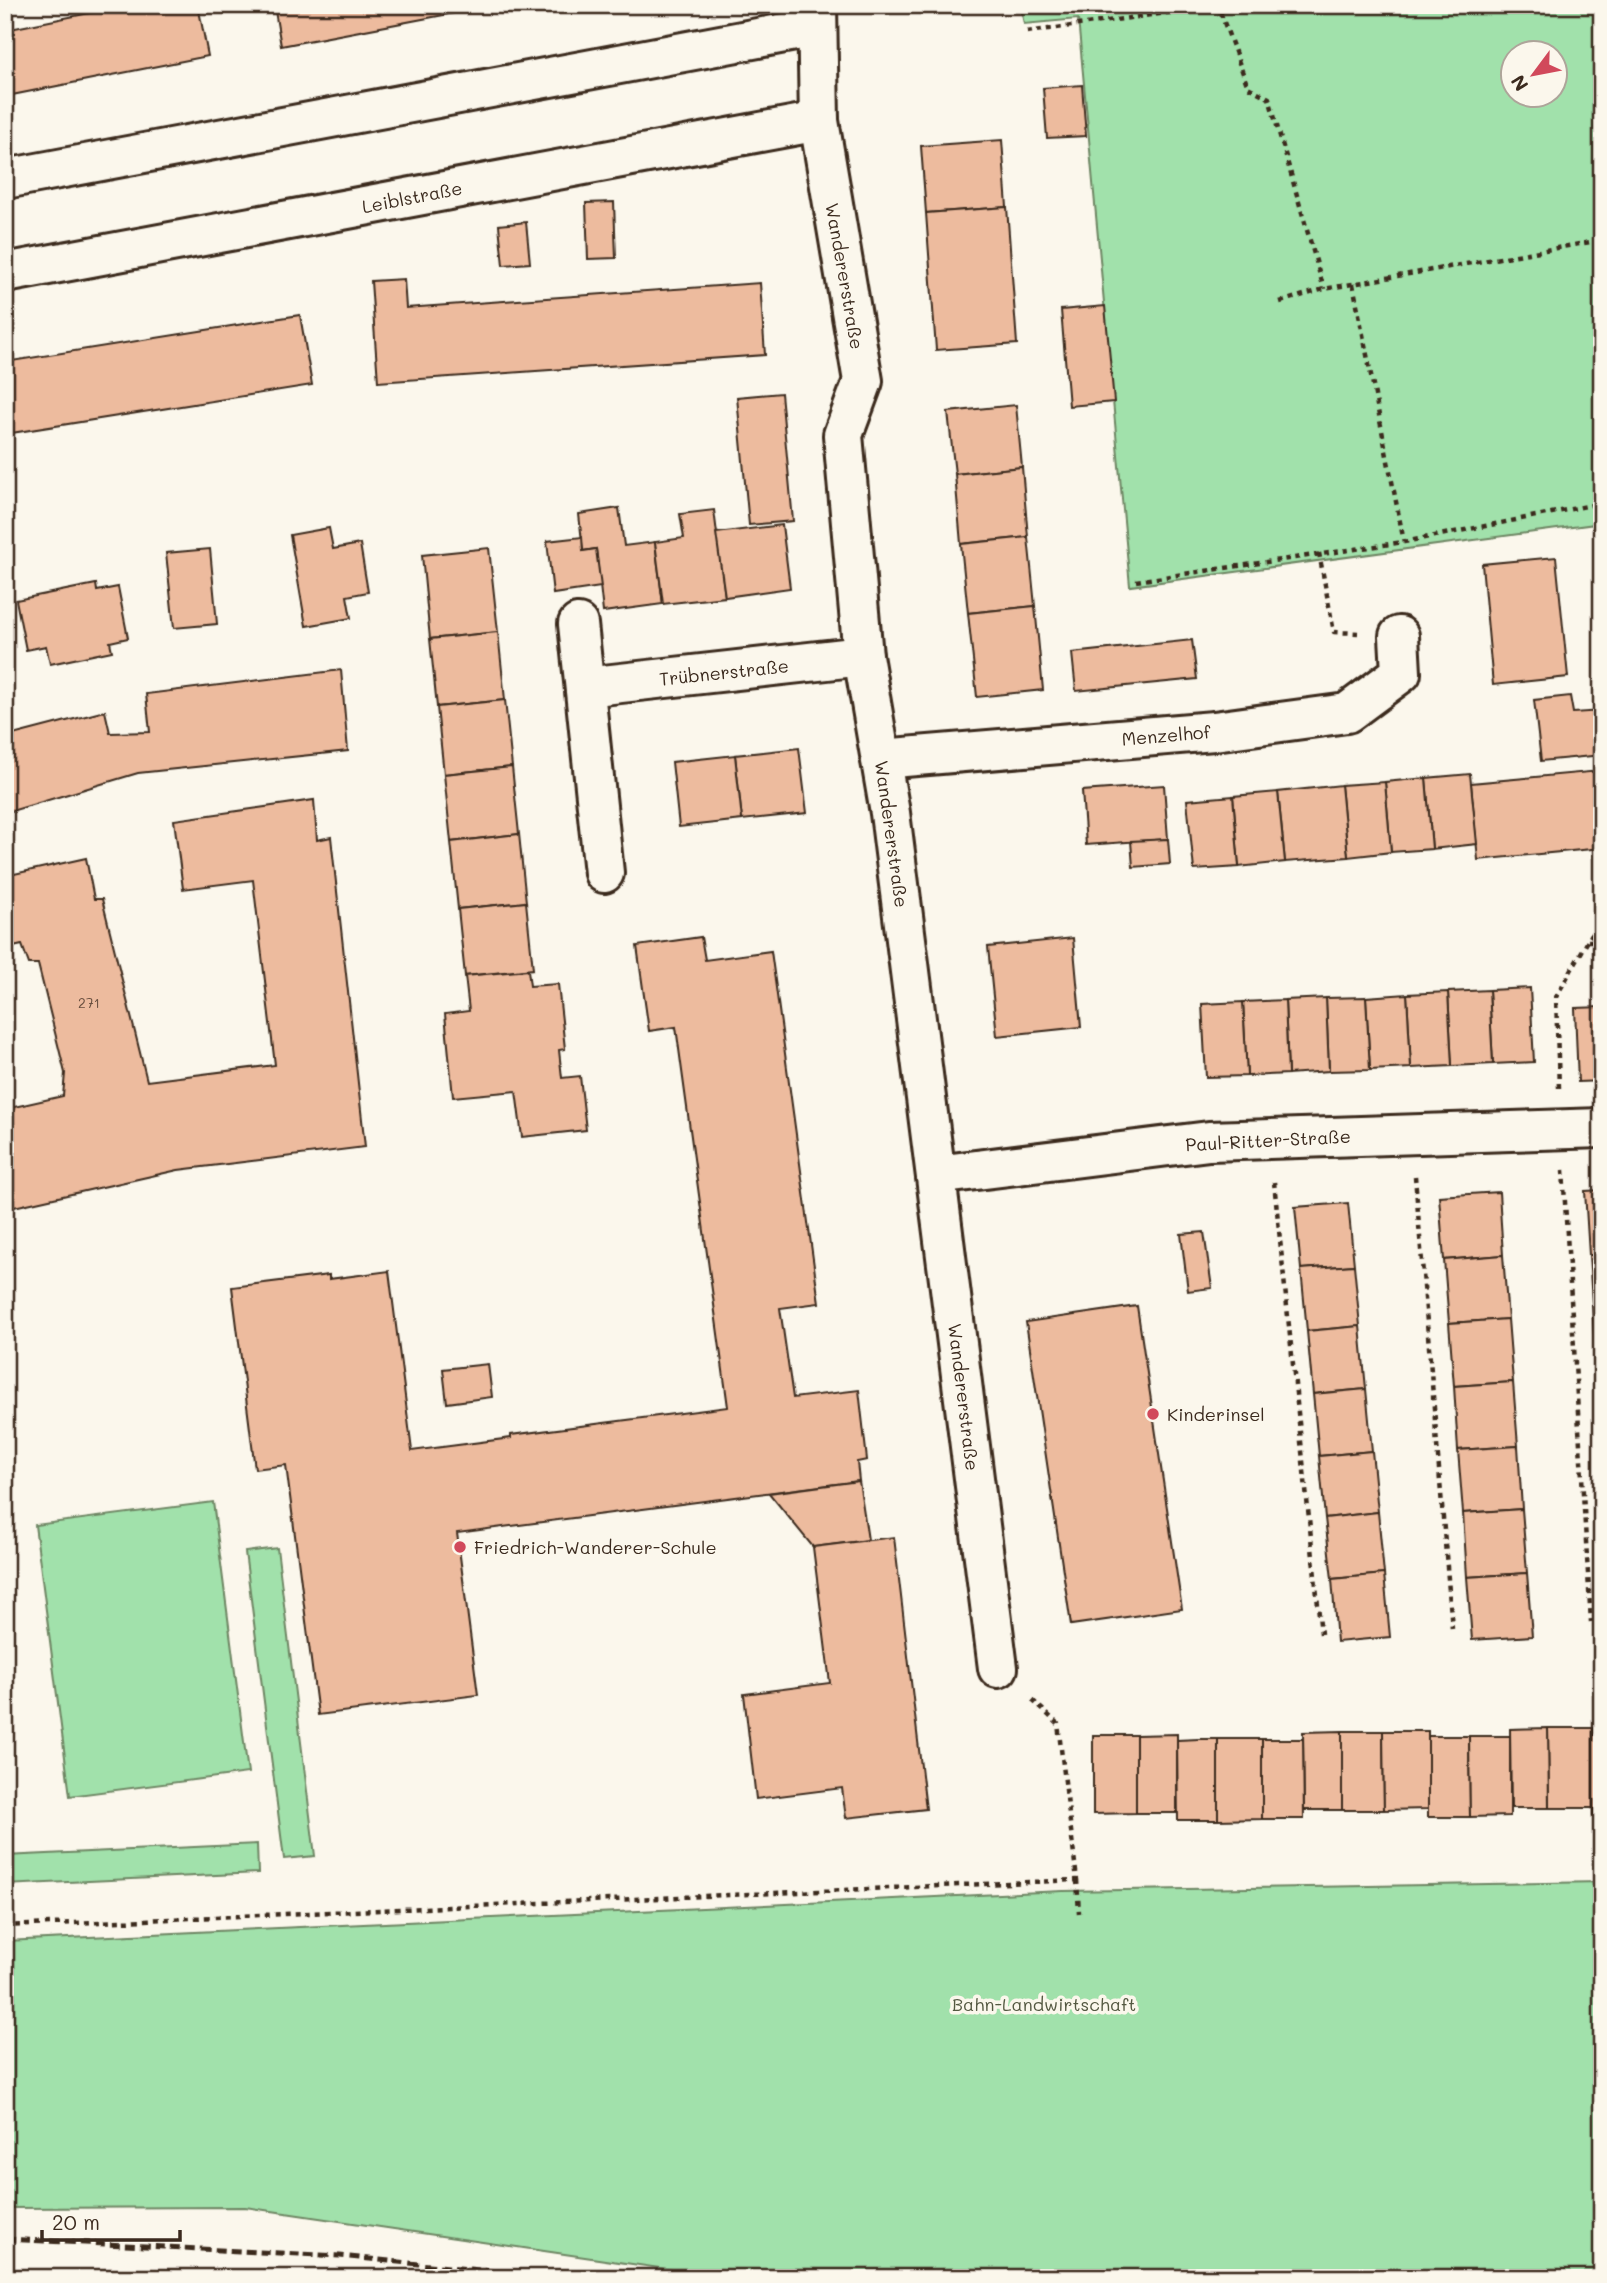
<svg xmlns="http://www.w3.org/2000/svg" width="1607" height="2283" font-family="Mali,sans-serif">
<rect width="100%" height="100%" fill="#fbf7ec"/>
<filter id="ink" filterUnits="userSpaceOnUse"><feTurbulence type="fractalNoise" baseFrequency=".0143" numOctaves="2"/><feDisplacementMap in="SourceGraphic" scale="14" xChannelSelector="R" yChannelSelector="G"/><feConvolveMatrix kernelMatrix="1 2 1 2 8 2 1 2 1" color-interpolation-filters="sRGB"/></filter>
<g filter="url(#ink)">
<g fill="#a1e1ab" stroke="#6e8664" stroke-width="2" fill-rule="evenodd">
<path d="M 1020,5 L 1602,5 L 1602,523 L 1130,586 L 1078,19 L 1024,24 ZM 1512,52 L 1554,52 L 1554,94 L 1512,94 Z"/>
<path d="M 213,1502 L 248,1773 L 70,1796 L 35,1525 Z"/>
<path d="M 277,1548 L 315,1856 L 284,1859 L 245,1552 Z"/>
<path d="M 257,1844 L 258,1873 L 5,1885 L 5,1856 Z"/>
<path d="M 1602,1882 L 1602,2278 L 727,2278 L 245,2207 L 5,2208 L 5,1941 L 1063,1891 Z"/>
</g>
<g fill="#edbb9e" stroke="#3b2a1e" stroke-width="2">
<path d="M 129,5 L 198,5 L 208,56 L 7,96 L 5,30 Z"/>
<path d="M 274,5 L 496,5 L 281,46 Z"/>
<path d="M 1082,85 L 1086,136 L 1047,138 L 1043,88 Z"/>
<path d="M 1002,140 L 1007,207 L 926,213 L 921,146 Z"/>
<path d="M 614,202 L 616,258 L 588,259 L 586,203 Z"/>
<path d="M 1007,207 L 1017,344 L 936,350 L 926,213 Z"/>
<path d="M 526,222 L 530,263 L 503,265 L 499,225 Z"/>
<path d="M 404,279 L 406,308 L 760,283 L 765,355 L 378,382 L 371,281 Z"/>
<path d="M 1105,306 L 1114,402 L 1069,406 L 1061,310 Z"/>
<path d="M 300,315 L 312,385 L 5,434 L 5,362 Z"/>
<path d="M 781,393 L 793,521 L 749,525 L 737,397 Z"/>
<path d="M 1016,405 L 1022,467 L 955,474 L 948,412 Z"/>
<path d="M 1022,467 L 1028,537 L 961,544 L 955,474 Z"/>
<path d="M 619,508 L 624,546 L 655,542 L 663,604 L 603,612 L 596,549 L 583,551 L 579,514 Z"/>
<path d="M 714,510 L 725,597 L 663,604 L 655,542 L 684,538 L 680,514 Z"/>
<path d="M 782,525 L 790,588 L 725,597 L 716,533 Z"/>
<path d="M 329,528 L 333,549 L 360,544 L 368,592 L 347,596 L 351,618 L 306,626 L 290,535 Z"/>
<path d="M 582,537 L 583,551 L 596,549 L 601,587 L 553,594 L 547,541 Z"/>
<path d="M 1028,537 L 1035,606 L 968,613 L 961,544 Z"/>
<path d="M 489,548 L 498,632 L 430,639 L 422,555 Z"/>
<path d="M 210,549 L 217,624 L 174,628 L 166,553 Z"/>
<path d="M 1556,557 L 1568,677 L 1493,685 L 1482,564 Z"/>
<path d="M 96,584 L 97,591 L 118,587 L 128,638 L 110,642 L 112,651 L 50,664 L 46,646 L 26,650 L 16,600 Z"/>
<path d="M 1035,606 L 1043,690 L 977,697 L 968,613 Z"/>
<path d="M 498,632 L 505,700 L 437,707 L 430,639 Z"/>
<path d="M 1192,640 L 1197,679 L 1076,691 L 1072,653 Z"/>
<path d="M 341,670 L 348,751 L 138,773 L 5,813 L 5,737 L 105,711 L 110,733 L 150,732 L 146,694 Z"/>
<path d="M 1570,696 L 1573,713 L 1602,711 L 1602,755 L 1541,761 L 1534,700 Z"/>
<path d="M 505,700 L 512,767 L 444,774 L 437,707 Z"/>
<path d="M 799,748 L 807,813 L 742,820 L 735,755 Z"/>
<path d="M 735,755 L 742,820 L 679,827 L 672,762 Z"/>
<path d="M 512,767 L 519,834 L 451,842 L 444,774 Z"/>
<path d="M 1600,771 L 1602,848 L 1478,860 L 1471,783 Z"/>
<path d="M 1470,774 L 1477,844 L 1432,849 L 1426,778 Z"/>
<path d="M 1426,778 L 1432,849 L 1391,852 L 1385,782 Z"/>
<path d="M 1385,782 L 1391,852 L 1348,857 L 1341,785 Z"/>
<path d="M 1164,785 L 1168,839 L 1086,845 L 1082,791 Z"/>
<path d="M 1341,785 L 1348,857 L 1285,862 L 1278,792 Z"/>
<path d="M 1278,792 L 1285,862 L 1239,867 L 1233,796 Z"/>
<path d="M 1233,796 L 1239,867 L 1194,870 L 1187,800 Z"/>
<path d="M 314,800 L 317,840 L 331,837 L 365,1147 L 178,1170 L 5,1209 L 5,1109 L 63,1096 L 65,1073 L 38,964 L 29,964 L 22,945 L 5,949 L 5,876 L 86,858 L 94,899 L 102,899 L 147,1081 L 275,1065 L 253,880 L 183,889 L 174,820 Z"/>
<path d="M 519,834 L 526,902 L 458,909 L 451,842 Z"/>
<path d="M 1168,839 L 1170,864 L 1133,867 L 1131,841 Z"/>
<path d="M 526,902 L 533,969 L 465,976 L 458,909 Z"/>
<path d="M 701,937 L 705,960 L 771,951 L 819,1303 L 780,1308 L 793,1398 L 859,1390 L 867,1460 L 857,1462 L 859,1481 L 457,1533 L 478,1695 L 318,1715 L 286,1465 L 255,1469 L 232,1287 L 329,1275 L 329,1279 L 389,1271 L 412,1451 L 511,1438 L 511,1435 L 728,1407 L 676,1027 L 649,1031 L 637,946 Z"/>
<path d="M 1073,938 L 1081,1027 L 997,1036 L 988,947 Z"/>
<path d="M 528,970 L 530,986 L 558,984 L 565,1049 L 559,1050 L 562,1078 L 580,1076 L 586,1130 L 522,1137 L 516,1091 L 453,1097 L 445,1014 L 469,1011 L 465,976 Z"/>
<path d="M 1530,988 L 1534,1062 L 1493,1064 L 1489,990 Z"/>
<path d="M 1489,990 L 1493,1064 L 1452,1066 L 1448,992 Z"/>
<path d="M 1448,992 L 1452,1066 L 1411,1068 L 1407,994 Z"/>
<path d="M 1407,994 L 1411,1068 L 1370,1070 L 1366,997 Z"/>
<path d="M 1366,997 L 1370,1070 L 1329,1071 L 1326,998 Z"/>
<path d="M 1326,998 L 1329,1071 L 1288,1074 L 1285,1000 Z"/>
<path d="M 1285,1000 L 1288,1074 L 1247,1076 L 1243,1002 Z"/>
<path d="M 1243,1002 L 1247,1076 L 1206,1077 L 1202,1004 Z"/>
<path d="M 1602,1007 L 1602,1081 L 1578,1082 L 1575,1008 Z"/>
<path d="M 1602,1190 L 1602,1255 L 1589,1255 L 1585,1191 Z"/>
<path d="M 1499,1192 L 1503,1255 L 1444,1260 L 1439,1196 Z"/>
<path d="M 1348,1203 L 1354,1265 L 1301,1269 L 1295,1207 Z"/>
<path d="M 1204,1232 L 1212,1288 L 1188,1291 L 1181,1234 Z"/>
<path d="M 1503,1255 L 1508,1319 L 1449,1323 L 1444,1260 Z"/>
<path d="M 1589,1255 L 1602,1255 L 1602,1319 L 1593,1319 Z"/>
<path d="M 1354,1265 L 1360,1326 L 1307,1331 L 1301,1269 Z"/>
<path d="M 1137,1306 L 1182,1609 L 1071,1625 L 1026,1322 Z"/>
<path d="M 1508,1319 L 1513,1382 L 1454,1386 L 1449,1323 Z"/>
<path d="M 1593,1319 L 1602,1319 L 1602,1383 L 1597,1383 Z"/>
<path d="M 1360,1326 L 1366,1389 L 1313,1394 L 1307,1331 Z"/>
<path d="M 488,1364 L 492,1397 L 447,1403 L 443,1369 Z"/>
<path d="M 1513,1382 L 1518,1446 L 1458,1450 L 1454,1386 Z"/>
<path d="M 1597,1383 L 1602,1383 L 1602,1447 L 1600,1447 Z"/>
<path d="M 1366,1389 L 1372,1451 L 1319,1456 L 1313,1394 Z"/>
<path d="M 1518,1446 L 1522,1509 L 1463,1513 L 1458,1450 Z"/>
<path d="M 1372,1451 L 1378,1512 L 1325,1518 L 1319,1456 Z"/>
<path d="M 859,1481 L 868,1540 L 813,1547 L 769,1493 Z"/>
<path d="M 1522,1509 L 1527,1573 L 1467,1577 L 1463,1513 Z"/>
<path d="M 1378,1512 L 1384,1574 L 1332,1579 L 1325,1518 Z"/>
<path d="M 894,1537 L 926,1809 L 846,1818 L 842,1788 L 756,1799 L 744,1694 L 830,1683 L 813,1547 Z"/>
<path d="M 1527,1573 L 1532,1636 L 1472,1640 L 1467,1577 Z"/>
<path d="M 1384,1574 L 1390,1637 L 1337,1642 L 1332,1579 Z"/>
<path d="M 1548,1728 L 1593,1728 L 1593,1808 L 1549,1808 Z"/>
<path d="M 1548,1728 L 1549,1808 L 1511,1808 L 1510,1729 Z"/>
<path d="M 1342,1731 L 1383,1731 L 1384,1810 L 1342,1810 Z"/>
<path d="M 1342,1731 L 1342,1810 L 1304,1810 L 1303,1732 Z"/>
<path d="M 1383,1731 L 1428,1731 L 1428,1809 L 1384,1810 Z"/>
<path d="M 1177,1734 L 1177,1813 L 1136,1813 L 1136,1735 Z"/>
<path d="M 1093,1735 L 1136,1735 L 1136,1813 L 1093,1814 Z"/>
<rect x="1593" y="1735" width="9" height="81"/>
<path d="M 1428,1736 L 1469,1736 L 1470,1817 L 1428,1817 Z"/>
<path d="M 1469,1736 L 1510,1736 L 1510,1816 L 1470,1817 Z"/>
<path d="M 1199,1739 L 1218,1739 L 1218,1820 L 1178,1820 L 1177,1740 Z"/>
<path d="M 1218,1739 L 1262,1739 L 1262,1819 L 1218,1820 Z"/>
<path d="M 1262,1739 L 1303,1739 L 1304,1819 L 1262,1819 Z"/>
</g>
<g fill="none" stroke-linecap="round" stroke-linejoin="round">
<defs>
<g id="street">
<path d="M 817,5 L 819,121 L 863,381 L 843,435 L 863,656 L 890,813 L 998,1668"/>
<path d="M 5,179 L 817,27"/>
<path d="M 5,273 L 819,121"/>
<path d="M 578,624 L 604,873"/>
<path d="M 585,687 L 863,656"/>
<path d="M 881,759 L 1214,731 L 1347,713 L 1401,673 L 1399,636"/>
<path d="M 936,1175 L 1209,1141 L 1602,1128"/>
</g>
</defs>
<use href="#street" stroke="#3b2a1e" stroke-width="44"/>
<g stroke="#3b2a1e" stroke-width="4.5" stroke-dasharray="5 5" stroke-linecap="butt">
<path d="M 1027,32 L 1218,6 L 1248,87 L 1269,98 L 1324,289"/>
<path d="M 1353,284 L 1404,542"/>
<path d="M 1280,302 L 1324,289 L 1602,240"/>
<path d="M 1319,553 L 1334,632 L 1358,633"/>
<path d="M 1136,581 L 1404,542 L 1602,503"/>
<path d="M 1588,941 L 1602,941"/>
<path d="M 1559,1088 L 1556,997 L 1602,916"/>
<path d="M 1563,1170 L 1591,1622"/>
<path d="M 1415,1176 L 1452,1628"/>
<path d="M 1274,1182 L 1321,1634"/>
<path d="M 1077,1880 L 1079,1913"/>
<path d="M 5,1926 L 1077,1880 L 1058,1724 L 1029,1697"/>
</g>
<use href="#street" stroke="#fbf7ec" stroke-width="38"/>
<path stroke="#3b2a1e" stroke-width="5" stroke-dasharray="10 5" stroke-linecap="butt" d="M 5,2239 L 340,2256 L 560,2278"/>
</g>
</g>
<g fill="#d1495b" stroke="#fbf7ec" stroke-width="2.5">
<circle cx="1153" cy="1414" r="7"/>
<circle cx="460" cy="1547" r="7"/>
</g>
<g text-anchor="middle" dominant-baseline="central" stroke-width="7" stroke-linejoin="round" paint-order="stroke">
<g font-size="14" fill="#684e3e">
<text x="89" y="1002">271</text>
</g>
<g font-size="18" fill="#3b2a1e" stroke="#fbf7ec">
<text transform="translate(412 197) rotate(-11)">Leiblstraße</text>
<text transform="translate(845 276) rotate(80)">Wandererstraße</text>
<text transform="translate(724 672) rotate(-6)">Trübnerstraße</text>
<text transform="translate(1166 735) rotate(-5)">Menzelhof</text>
<text transform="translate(892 834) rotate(82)">Wandererstraße</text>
<text transform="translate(1268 1140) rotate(-3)">Paul-Ritter-Straße</text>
<text transform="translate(964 1397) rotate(83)">Wandererstraße</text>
</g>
<g font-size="18" fill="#3b2a1e" stroke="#fbf7ec" text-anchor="start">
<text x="1167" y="1414">Kinderinsel</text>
<text x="474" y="1547">Friedrich-Wanderer-Schule</text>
</g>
<g font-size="18" fill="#545841" stroke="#fbf7ec">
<text x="1044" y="2004">Bahn-Landwirtschaft</text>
</g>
</g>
<rect width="1607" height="2283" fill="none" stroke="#fbf7ec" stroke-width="28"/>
<rect x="14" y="14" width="1579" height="2255" fill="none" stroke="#3b2a1e" stroke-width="2.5" filter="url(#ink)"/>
<g transform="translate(1534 74) rotate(238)"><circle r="33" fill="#fbf7ec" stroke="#aea59a" stroke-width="2"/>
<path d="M0-5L12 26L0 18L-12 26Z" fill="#d1495b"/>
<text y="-10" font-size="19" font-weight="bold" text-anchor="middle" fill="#3b2a1e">N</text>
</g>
<path d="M42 2230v10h138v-10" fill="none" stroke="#3b2a1e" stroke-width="3.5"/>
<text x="52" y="2230" font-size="21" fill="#3b2a1e" stroke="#fbf7ec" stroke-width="5" paint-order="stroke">20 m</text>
</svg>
